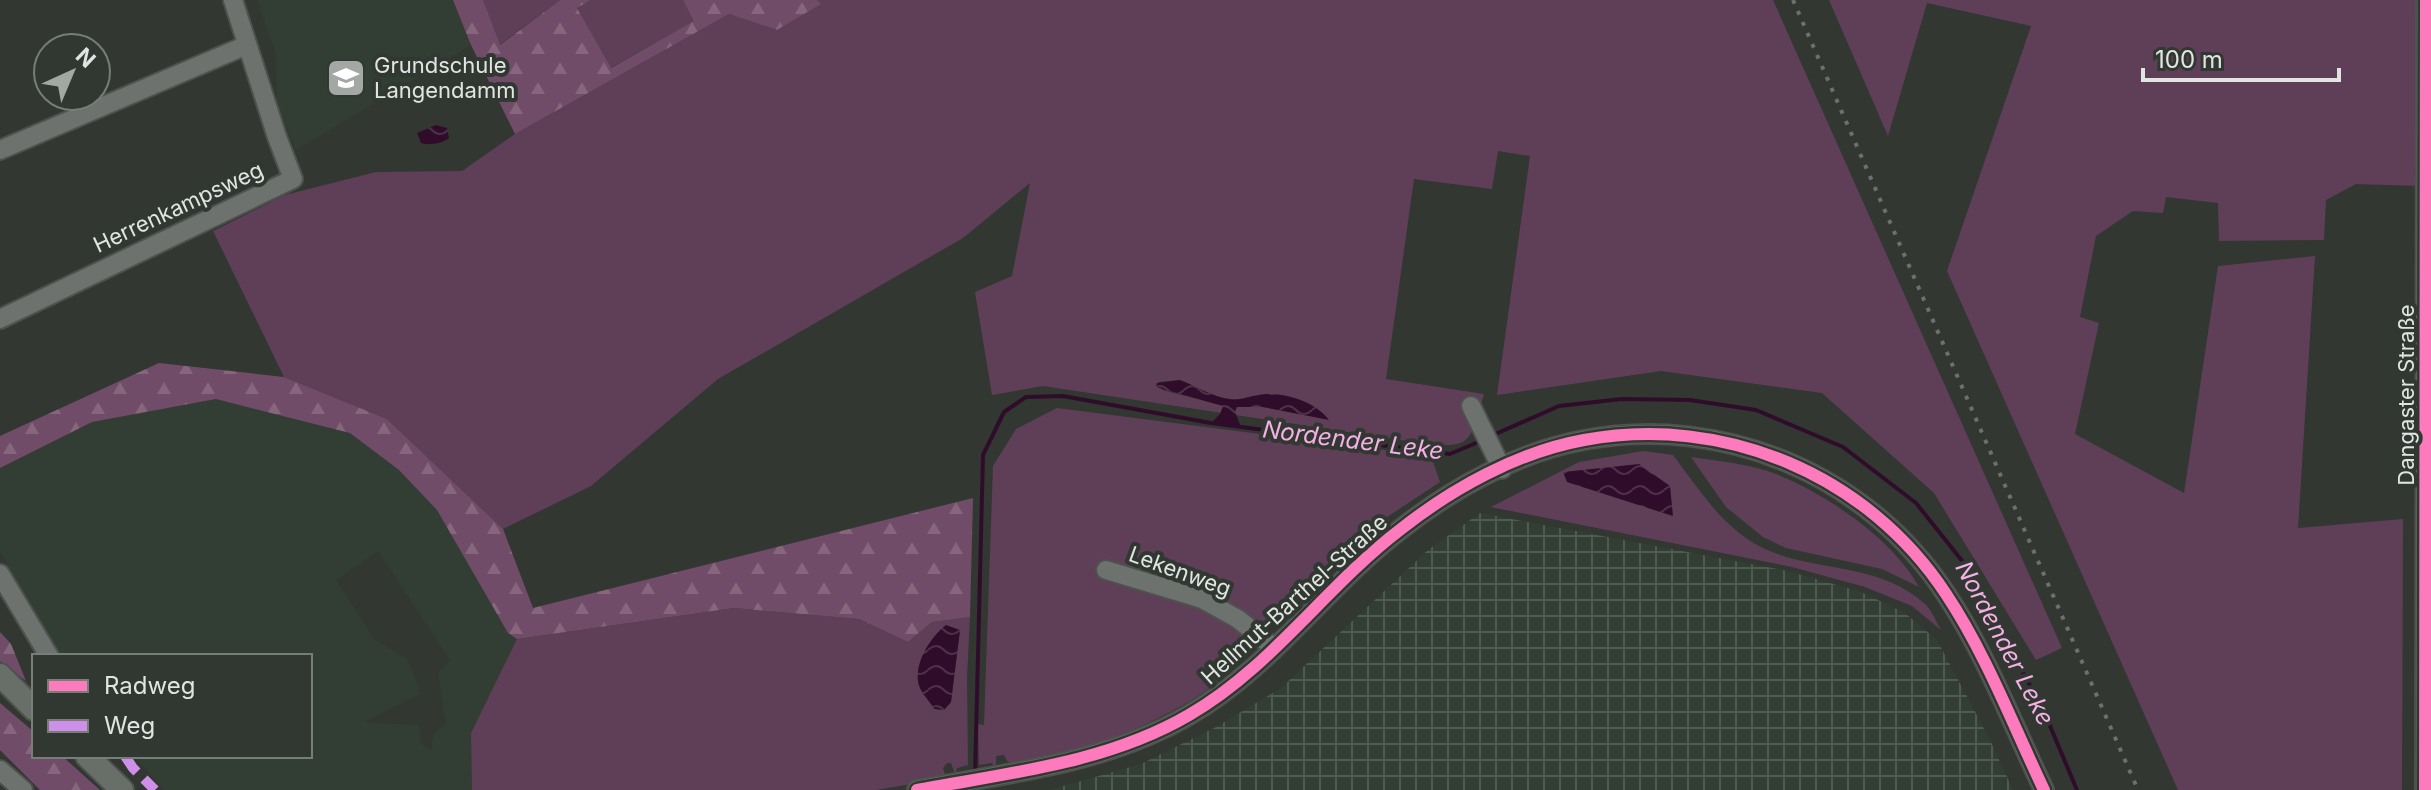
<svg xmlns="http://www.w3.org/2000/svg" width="2431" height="790" font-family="Inter,sans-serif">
<defs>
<pattern id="industrial-grid" width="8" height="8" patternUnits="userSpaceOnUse" patternTransform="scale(2)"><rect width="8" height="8" fill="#323e34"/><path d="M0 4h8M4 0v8" fill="none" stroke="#4f5a51"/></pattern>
<pattern id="forest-firs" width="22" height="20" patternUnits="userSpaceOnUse" patternTransform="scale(2)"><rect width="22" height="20" fill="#714c68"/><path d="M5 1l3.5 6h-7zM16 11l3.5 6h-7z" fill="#85667d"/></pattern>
<pattern id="water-waves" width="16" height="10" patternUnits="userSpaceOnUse" patternTransform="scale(2)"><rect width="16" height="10" fill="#2f0d2a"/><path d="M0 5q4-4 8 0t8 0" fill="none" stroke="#4d3049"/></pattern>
</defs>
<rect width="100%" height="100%" fill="#323732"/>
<g fill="#323e34" fill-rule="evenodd">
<path d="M 257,0 L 453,0 L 471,45 L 296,150 L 277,104 L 276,53 Z"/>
<path d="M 216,399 L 350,433 L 399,470 L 437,510 L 508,633 L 517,639 L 471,733 L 472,790 L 164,790 L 134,756 L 310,756 L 310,656 L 61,656 L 0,552 L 0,468 L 92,422 ZM 378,551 L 450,660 L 438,673 L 446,723 L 434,733 L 431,750 L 421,744 L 419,725 L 364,722 L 421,693 L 407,659 L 374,639 L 336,580 Z"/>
</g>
<path fill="url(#industrial-grid)" d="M 1480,513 L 1788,571 L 1861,592 L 1905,613 L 1937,640 L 1990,740 L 2013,790 L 1049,790 L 1141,764 L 1216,727 L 1281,688 L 1428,550 Z"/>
<g fill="#5f3f58" fill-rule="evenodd">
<path d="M 483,0 L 560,0 L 499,45 Z"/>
<path d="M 591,0 L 683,0 L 695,21 L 610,68 L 577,8 Z"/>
<path d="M 817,0 L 1773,0 L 2062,648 L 2036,660 L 1934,493 L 1822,393 L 1661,371 L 1497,395 L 1530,156 L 1498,151 L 1492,189 L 1414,179 L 1386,379 L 1484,394 C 1480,407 1477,432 1464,441 C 1448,451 1405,440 1387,438 L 1043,386 L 992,395 L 975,292 L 1012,276 L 1030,183 L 963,238 L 718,379 L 591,486 L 503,529 L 387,419 L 284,377 L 213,231 L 285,195 L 376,172 L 462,171 L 515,134 L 729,14 L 777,30 L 820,4 ZM 1180,380 L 1218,397 L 1237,400 L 1253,396 L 1328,419 L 1263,407 L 1224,406 L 1162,390 L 1158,382 Z"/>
<path d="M 1829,0 L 2416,0 L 2419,186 L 2356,184 L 2326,200 L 2324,240 L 2219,241 L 2218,203 L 2166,197 L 2163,213 L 2133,211 L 2096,236 L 2080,317 L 2099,323 L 2075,434 L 2184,493 L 2218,266 L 2315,256 L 2298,528 L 2403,519 L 2402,790 L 2178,790 L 1947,271 L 2031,26 L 1927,3 L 1888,136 Z"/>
<path d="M 1057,408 L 1431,456 L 1440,482 L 1372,527 L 1241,650 C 1236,688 1127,735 1092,745 C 1066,753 1039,758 1013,763 L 1007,761 L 1004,755 L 996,756 L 996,764 L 994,767 L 992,763 L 979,765 L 978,724 L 984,725 L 993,466 L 1016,429 Z"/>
<path d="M 1643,451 L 1673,455 C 1699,489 1723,529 1763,548 C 1815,573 1878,561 1925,604 C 1932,610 1936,622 1941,630 L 1912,606 L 1865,587 L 1792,567 L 1491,507 L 1579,462 ZM 1564,472 L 1673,516 L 1567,482 Z"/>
<path d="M 1691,457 C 1718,461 1750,464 1776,474 C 1827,495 1892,538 1919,587 L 1882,569 L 1786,548 L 1763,537 L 1726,507 Z"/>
<path d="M 734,608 L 859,619 L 908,642 L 932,622 L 970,617 L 967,677 L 968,765 L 957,768 L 955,774 L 951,763 L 947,763 L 943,768 L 946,778 L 876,790 L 472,790 L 471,733 L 517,639 ZM 960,630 L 951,702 L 944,710 L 934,709 L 919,686 Z"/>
</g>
<g fill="url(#forest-firs)">
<path d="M 453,0 L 483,0 L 500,45 L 560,0 L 591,0 L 577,8 L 611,68 L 694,21 L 683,0 L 817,0 L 821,4 L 777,30 L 729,14 L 515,134 L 471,45 Z"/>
<path d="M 159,363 L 284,377 L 387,419 L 503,529 L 533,608 L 973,498 L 970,617 L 932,622 L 908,642 L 859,619 L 734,608 L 517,639 L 508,633 L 437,510 L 399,470 L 350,433 L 216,399 L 92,422 L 0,468 L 0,436 Z"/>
<path d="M 0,632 L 11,644 L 26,681 L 0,661 Z"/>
<path d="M 0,703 L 34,732 L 34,756 L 62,756 L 100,790 L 40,790 L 0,750 Z"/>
</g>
<g fill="url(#water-waves)">
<path d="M 436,125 L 447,128 L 449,138 C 443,143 430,146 421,143 L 417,133 Z"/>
<path d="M 1180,380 C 1196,386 1211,396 1228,399 C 1241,401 1252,395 1266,394 C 1287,393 1316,402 1329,420 L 1263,407 L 1237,407 L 1235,412 L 1241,427 L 1211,423 L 1220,414 L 1223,406 L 1156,387 L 1157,383 Z"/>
<path d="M 1639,464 L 1670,486 L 1673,516 L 1567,482 L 1563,472 Z"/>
<path d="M 946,625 L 960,630 L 951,702 L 944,710 L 935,709 C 930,702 923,695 920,688 C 911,667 930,637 946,625 Z"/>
</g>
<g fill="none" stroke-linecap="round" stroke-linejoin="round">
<g stroke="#2f0d2a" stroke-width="4">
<path d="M 1491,436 L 1559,406 L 1622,399 L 1690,400 L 1756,410 L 1843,447 L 1916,503 L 1967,567 L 2045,714 L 2077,790"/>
<path d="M 975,776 L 983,455 L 1004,412 L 1026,397 L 1063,396 L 1211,423 L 1450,454 L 1483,440"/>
</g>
<defs>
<g id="minor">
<path d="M 0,150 L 247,45"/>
<path d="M 0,319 L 293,179 L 277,137 L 233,0"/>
<path d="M 1471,406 L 1502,469"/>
<path d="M 1106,570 L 1202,599 L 1238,619 L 1274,648"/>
<path d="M 0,574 L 49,656"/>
<path d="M 0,770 L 23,790"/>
<path d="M 917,790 C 1008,773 1107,763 1189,715 C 1271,668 1326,586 1401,529 C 1453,488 1518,452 1584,440 C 1724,414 1868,475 1946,594 C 1986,654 2013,725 2044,790"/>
<path d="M 2425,790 L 2426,0"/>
</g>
<g id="major">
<path d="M 0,675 L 34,709"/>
<path d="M 87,756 L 122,790"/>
</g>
</defs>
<use href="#minor" stroke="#4e524e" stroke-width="22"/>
<use href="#major" stroke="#4e524e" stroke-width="26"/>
<use href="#minor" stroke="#6e726e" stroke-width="18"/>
<use href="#major" stroke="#686f68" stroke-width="22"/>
<path stroke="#6d706d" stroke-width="4" stroke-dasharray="4 8" stroke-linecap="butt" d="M 1793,0 L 2138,790"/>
<path stroke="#ce8fe9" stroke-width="10" stroke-dasharray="20 10" stroke-linecap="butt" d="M 125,756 L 133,768 L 155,790"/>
<defs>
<g id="cycleway">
<path d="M 917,790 C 1008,773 1107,763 1189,715 C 1271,668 1326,586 1401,529 C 1453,488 1518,452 1584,440 C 1724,414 1868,475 1946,594 C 1986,654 2013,725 2044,790"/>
<path d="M 2425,790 L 2426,0"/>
</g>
</defs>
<use href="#cycleway" stroke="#313831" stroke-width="17"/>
<use href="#cycleway" stroke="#fd7abc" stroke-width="12"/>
</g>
<defs>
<symbol id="school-square" viewBox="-11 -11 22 22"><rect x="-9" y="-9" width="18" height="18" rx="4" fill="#a3a8a4" stroke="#313831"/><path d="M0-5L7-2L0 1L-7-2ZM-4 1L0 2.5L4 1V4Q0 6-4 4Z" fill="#fff"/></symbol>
</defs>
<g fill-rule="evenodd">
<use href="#school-square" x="324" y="56" width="44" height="44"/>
</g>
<g text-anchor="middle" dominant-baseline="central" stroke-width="8" stroke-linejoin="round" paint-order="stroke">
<g font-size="22" fill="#e0e5e1" stroke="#313831" text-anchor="start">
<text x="374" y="65">Grundschule<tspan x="374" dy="25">Langendamm</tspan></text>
</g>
<g font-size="22" fill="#e0e5e1" stroke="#313831">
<text transform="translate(178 207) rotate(-25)">Herrenkampsweg</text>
<text transform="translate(2406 395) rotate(-90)">Dangaster Straße</text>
<text transform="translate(1180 571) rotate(20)">Lekenweg</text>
<text transform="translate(1294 599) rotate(-42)">Hellmut-Barthel-Straße</text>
</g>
<g font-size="24" font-style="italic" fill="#f6b0e6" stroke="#313831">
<text transform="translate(1353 440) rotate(7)">Nordender Leke</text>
<text transform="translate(2005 643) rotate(62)">Nordender Leke</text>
</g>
</g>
<rect x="32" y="654" width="280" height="104" fill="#313831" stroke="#777d77" stroke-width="2"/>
<rect x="48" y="680" width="40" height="12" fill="#fd7abc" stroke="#777d77" stroke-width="2"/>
<text x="104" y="694" font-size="24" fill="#e0e5e1">Radweg</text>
<rect x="48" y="720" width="40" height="12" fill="#ce8fe9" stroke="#777d77" stroke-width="2"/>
<text x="104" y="734" font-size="24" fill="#e0e5e1">Weg</text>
<g transform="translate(72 72) rotate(44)"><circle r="38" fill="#313831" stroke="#777d77" stroke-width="2"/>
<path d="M0-6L14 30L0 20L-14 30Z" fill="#a3a8a4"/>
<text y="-12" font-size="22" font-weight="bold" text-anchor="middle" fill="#e0e5e1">N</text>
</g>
<path d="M2143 68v12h196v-12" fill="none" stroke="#e0e5e1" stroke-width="4"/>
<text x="2155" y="68" font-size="24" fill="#e0e5e1" stroke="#313831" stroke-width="6" paint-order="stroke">100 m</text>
</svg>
